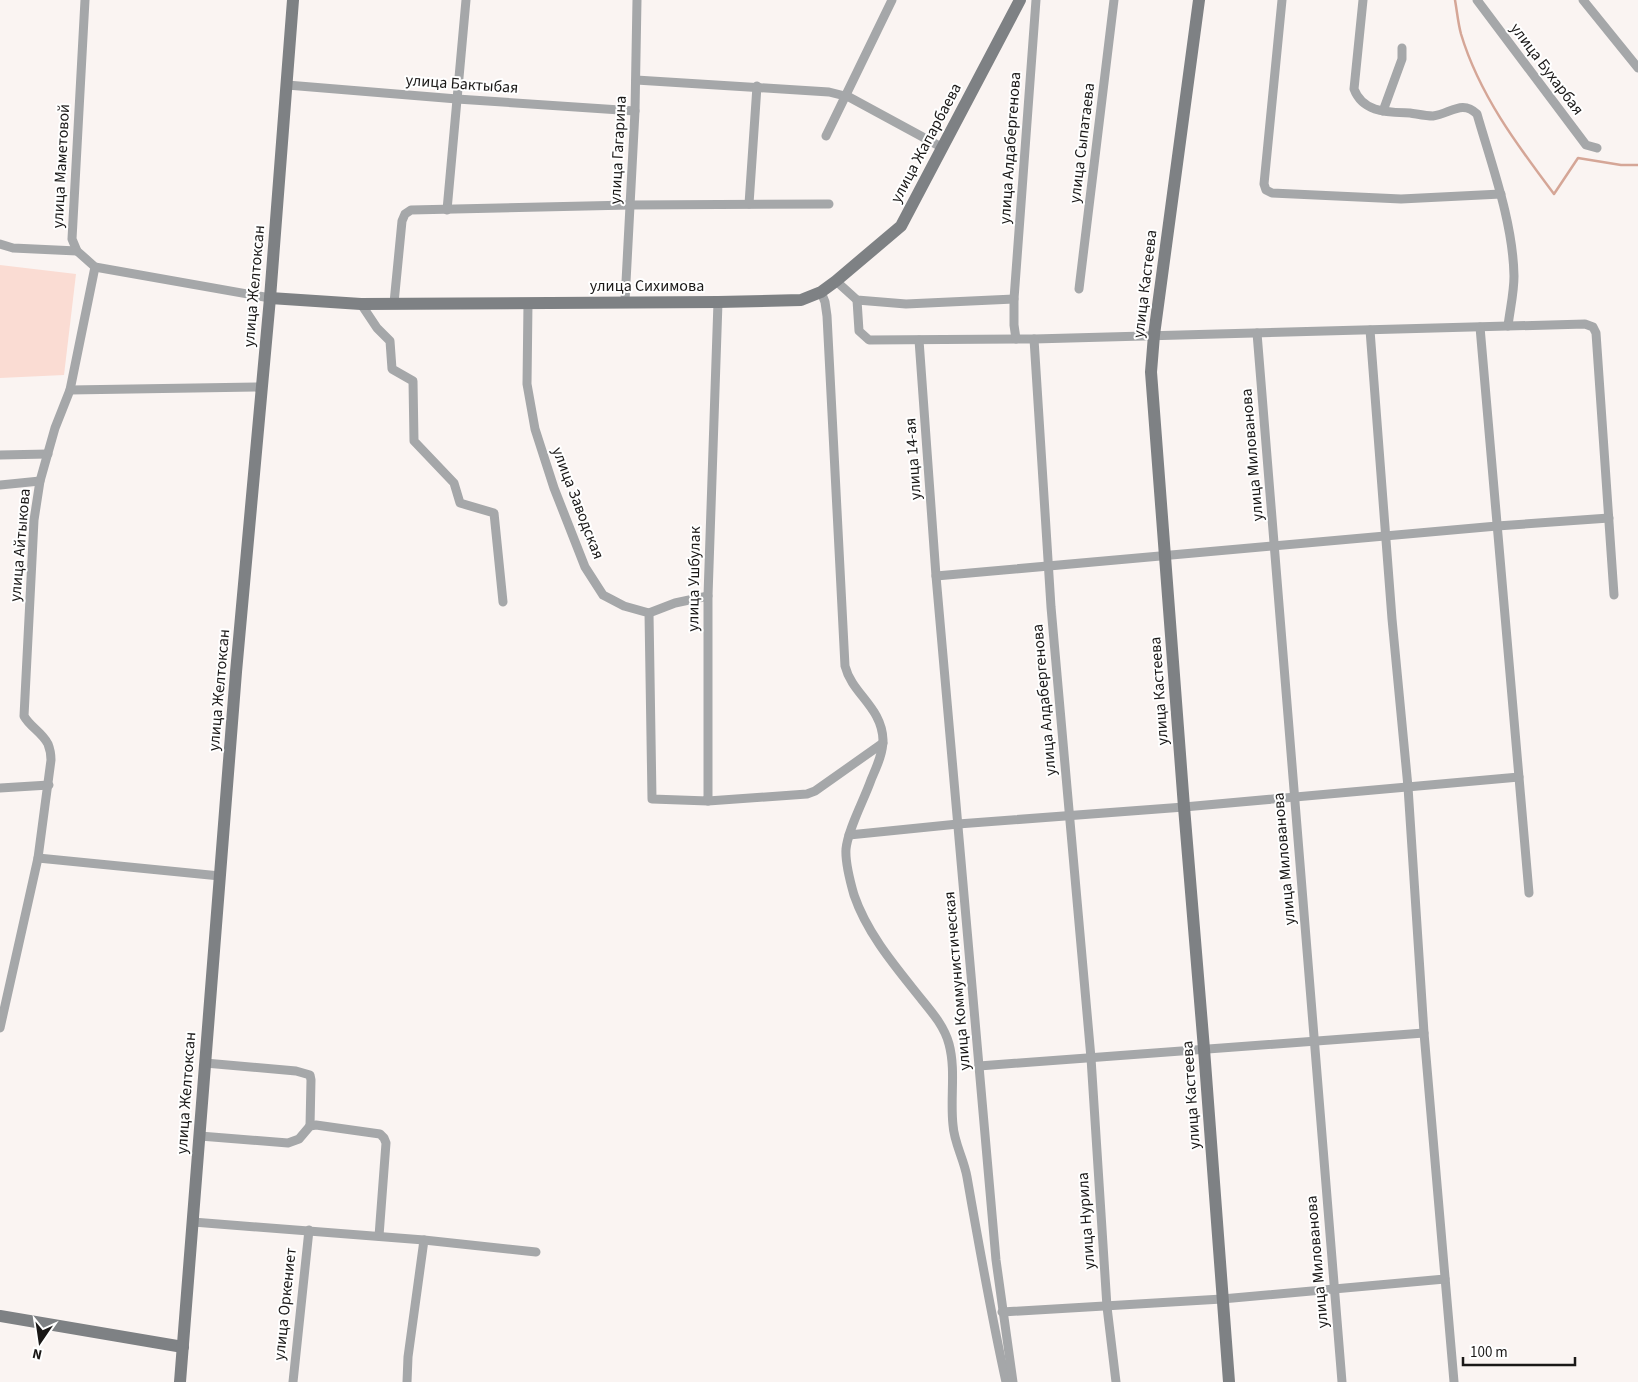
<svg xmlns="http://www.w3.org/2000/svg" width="1638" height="1382" font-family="'Source Sans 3',sans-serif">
<rect width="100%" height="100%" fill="#faf4f2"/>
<path fill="#fadcd3" d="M 0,265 L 76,274 L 64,375 L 0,378 Z"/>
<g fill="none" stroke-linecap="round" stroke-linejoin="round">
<path stroke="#d5a697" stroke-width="2.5" d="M 1455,0 C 1457,11 1458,23 1461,34 C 1479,94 1517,145 1554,194 L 1578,158 L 1621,165 L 1638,165"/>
<g stroke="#a5a7a9" stroke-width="9">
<path d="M 85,0 L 72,239 L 77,251 L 95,267 L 270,298"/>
<path d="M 1282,0 L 1264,184 L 1266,190 L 1272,193 L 1401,199 L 1501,194"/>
<path d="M 1363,0 L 1354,89 C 1363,113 1388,112 1410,113 C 1417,114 1426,116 1433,116 C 1450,114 1462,99 1477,114 C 1492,166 1513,222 1514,276 C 1514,293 1510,309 1508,326"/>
<path d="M 1477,0 L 1586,145 L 1597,148"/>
<path d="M 1583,0 L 1638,68"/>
<path d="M 636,80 L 829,92 L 849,97 L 943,148"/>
<path d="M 287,85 L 457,99 L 635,111"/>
<path d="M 1383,111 L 1402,59 L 1402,48"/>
<path d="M 826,136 L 892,0"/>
<path d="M 749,204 L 757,86"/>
<path d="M 447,210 L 466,0"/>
<path d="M 0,244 L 13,248 L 77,251"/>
<path d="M 836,281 L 857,300 L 906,304 L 1014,299"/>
<path d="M 1079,289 L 1114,0"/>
<path d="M 821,292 L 825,302 L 827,316 L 845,666 C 852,694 882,707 883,740 C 883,754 876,768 871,780 C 864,800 848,829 846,849 C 845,863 850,881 854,895 C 867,933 894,965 918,995 C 930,1010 944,1025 949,1044 C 956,1070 950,1098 953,1125 C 954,1143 964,1159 967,1177 C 979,1246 991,1314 1006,1382"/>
<path d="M 857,300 L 859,331 L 869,340 L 1034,339 L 1585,324 L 1593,327 L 1596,333 L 1614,595"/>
<path d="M 625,301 L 635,111 L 637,0"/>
<path d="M 394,303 L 402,221 L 405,214 L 411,210 L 630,205 L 829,204"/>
<path d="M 528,303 L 527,384 L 535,429 L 554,488 L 585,567 L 603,595 L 624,606 L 649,613 L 652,799 L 708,801 L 708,596 L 718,302"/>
<path d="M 361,304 L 377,328 L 390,341 L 392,369 L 413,381 L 414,441 L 454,483 L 460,503 L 494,513 L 503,602"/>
<path d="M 1480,327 L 1529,893"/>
<path d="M 1370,330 L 1392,619 L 1408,787 L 1424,1033 L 1454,1382"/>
<path d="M 1257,333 L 1342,1382"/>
<path d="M 1016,339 L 1014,325 L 1014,299 L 1036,0"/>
<path d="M 1034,339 L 1051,607 L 1091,1058 L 1107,1307 L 1116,1382"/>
<path d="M 919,340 L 936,576 L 996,1260 L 1013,1382"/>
<path d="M 70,390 L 262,387"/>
<path d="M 0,455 L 48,454"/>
<path d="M 0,485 L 40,481"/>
<path d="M 936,576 L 1497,526 L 1609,518"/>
<path d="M 649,613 L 675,603 L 708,596"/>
<path d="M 0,788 L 49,785"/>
<path d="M 708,801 L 807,794 L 815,791 L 883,743"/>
<path d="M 849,835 L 958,824 L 1184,807 L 1519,777"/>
<path d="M 38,858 L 220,876"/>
<path d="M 0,1028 L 38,858 L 51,760 C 51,755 50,749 48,744 C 42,732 30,727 24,716 L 34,520 L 40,481 L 55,428 L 70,390 L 95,267"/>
<path d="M 205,1063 L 296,1071 L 310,1075 L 311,1080 L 310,1126"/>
<path d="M 979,1066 L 1424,1033"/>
<path d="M 200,1136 L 288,1143 L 299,1139 L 310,1126 L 316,1125 L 380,1134 L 384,1138 L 386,1143 L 379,1236"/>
<path d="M 193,1222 L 424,1240 L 536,1252"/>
<path d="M 1002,1312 L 1222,1299 L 1445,1279"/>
<path d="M 293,1382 L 309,1230"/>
<path d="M 407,1382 L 408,1357 L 424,1240"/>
</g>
<g stroke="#7e8184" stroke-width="12">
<path d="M 1199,0 L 1154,335 L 1151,372 L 1184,807 L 1204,1049 L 1229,1382"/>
<path d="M 270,298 L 361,304 L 718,302 L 801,300 L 821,292 L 836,281 L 901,226 L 1020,0"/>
<path d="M 0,1316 L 183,1347"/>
<path d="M 180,1382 L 236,672 L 270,298 L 293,0"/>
</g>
</g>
<g text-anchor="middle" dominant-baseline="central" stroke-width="4" stroke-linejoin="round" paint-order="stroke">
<g font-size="16" fill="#1a1817" stroke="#fff">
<text transform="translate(1547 69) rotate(53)">улица Бухарбая</text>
<text transform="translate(462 84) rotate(4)">улица Бактыбая</text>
<text transform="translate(926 143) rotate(-62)">улица Жапарбаева</text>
<text transform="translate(1082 143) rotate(-83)">улица Сыпатаева</text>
<text transform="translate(1010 148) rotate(-86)">улица Алдабергенова</text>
<text transform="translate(618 150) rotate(-87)">улица Гагарина</text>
<text transform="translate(61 166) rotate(-87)">улица Маметовой</text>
<text transform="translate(1145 284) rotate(-83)">улица Кастеева</text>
<text transform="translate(254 286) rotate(-85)">улица Желтоксан</text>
<text x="647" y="286">улица Сихимова</text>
<text transform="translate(1252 455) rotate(-95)">улица Милованова</text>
<text transform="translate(913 459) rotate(-94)">улица 14-ая</text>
<text transform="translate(578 503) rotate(69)">улица Заводская</text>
<text transform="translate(20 545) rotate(-85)">улица Айтыкова</text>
<text transform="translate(694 579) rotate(-89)">улица Ушбулак</text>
<text transform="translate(219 690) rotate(-85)">улица Желтоксан</text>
<text transform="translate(1159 691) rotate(-94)">улица Кастеева</text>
<text transform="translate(1044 700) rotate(-95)">улица Алдабергенова</text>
<text transform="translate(1284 859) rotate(-95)">улица Милованова</text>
<text transform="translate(957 981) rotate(-95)">улица Коммунистическая</text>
<text transform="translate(186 1093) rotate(-86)">улица Желтоксан</text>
<text transform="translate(1191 1095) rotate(-94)">улица Кастеева</text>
<text transform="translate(1086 1221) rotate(-94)">улица Нурила</text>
<text transform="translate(1317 1262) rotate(-95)">улица Милованова</text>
<text transform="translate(285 1304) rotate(-84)">улица Оркениет</text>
</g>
</g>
<g transform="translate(40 1342) rotate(193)" stroke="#ffffff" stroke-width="4" paint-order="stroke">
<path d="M0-4L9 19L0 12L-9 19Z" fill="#1a1817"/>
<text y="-8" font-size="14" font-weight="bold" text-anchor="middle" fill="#1a1817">N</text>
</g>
<path d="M1463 1357v8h112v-8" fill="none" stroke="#1a1817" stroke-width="2.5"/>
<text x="1470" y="1357" font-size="15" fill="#1a1817" stroke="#ffffff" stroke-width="4" paint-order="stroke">100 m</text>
</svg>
